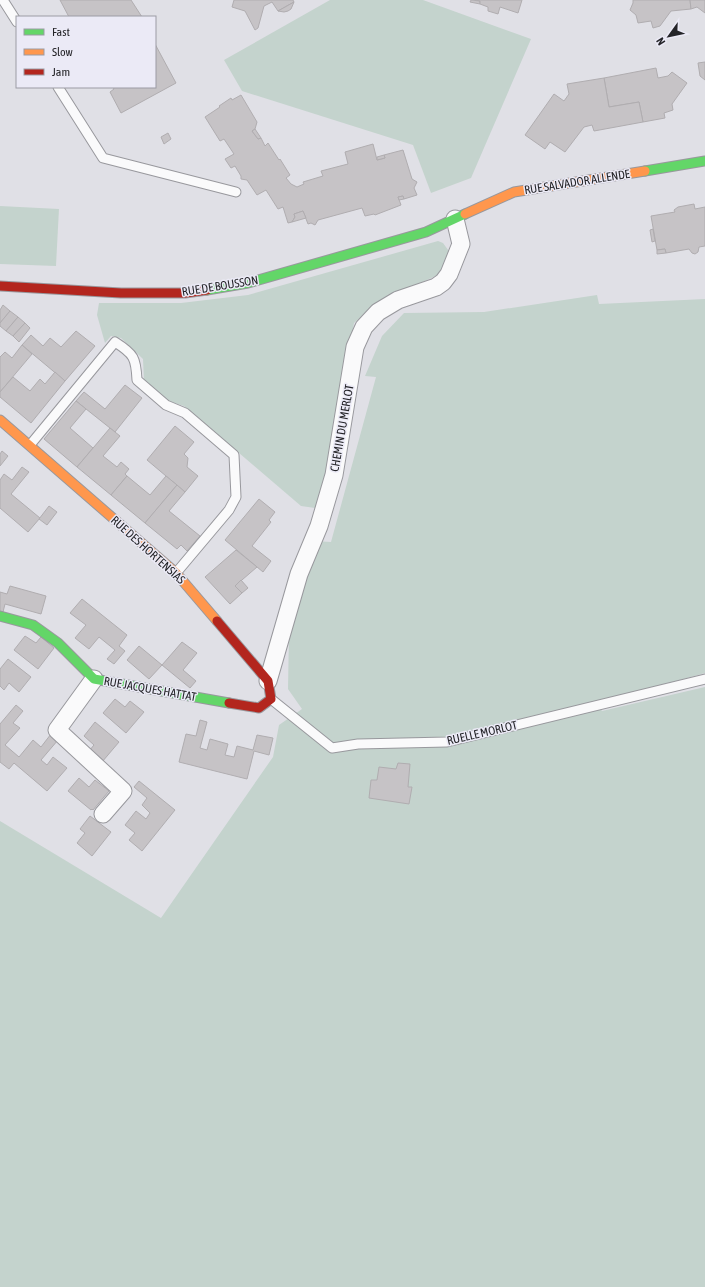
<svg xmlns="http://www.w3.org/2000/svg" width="705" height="1287" font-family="'Asap Condensed',sans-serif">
<rect width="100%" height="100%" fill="#e0e0e6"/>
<g fill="#c4d3cd">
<path d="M 330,0 L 423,0 L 531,39 L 471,178 L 431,193 L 413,145 L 242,91 L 224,60 Z"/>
<path d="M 0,206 L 59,209 L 56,266 L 0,264 Z"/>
<path d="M 438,241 L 443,243 L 451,254 L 440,274 L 376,303 L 354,323 L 327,485 L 315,508 L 301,506 L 184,406 L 165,400 L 144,381 L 143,359 L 121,338 L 111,336 L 105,343 L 97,315 L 99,303 L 181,303 L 248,295 Z"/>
<path d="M 597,295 L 599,304 L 705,299 L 705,673 L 597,703 L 602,711 L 705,687 L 705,1287 L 0,1287 L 0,821 L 161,918 L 273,757 L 279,725 L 302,709 L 288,689 L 289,633 L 315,541 L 331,542 L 376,377 L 365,376 L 382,336 L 404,313 L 484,312 Z"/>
</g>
<g fill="#c6c3c6" stroke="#b0adb0">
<path d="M 60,0 L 131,0 L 142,17 L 69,17 Z"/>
<path d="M 234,0 L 293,0 L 294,2 L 278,11 L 272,2 L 264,6 L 258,28 L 255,30 L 245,11 L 232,7 Z"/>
<path d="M 471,0 L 480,1 L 480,4 L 470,2 Z"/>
<path d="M 476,0 L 522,0 L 518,13 L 500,7 L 498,14 L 488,11 L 488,7 L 480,4 L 480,1 Z"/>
<path d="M 633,0 L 690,0 L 691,9 L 671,11 L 660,26 L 653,28 L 651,21 L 638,23 L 636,15 L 630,10 L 633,3 Z"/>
<path d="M 690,0 L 705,0 L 705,13 L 697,7 L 691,9 Z"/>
<path d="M 294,2 L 291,9 L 288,11 L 284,12 L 278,11 Z"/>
<path d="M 155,44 L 176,83 L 121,113 L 110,92 L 114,89 L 113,87 L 155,87 Z"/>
<path d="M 705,62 L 705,80 L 700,76 L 698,63 Z"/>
<path d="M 656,68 L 658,78 L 668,76 L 672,72 L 687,83 L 672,104 L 673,110 L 664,113 L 665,118 L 643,122 L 639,102 L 609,107 L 604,78 Z"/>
<path d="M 604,78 L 609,107 L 639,102 L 643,122 L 594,131 L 592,125 L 584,127 L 565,152 L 550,142 L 545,149 L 525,135 L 554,94 L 564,101 L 569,94 L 567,84 Z"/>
<path d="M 241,95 L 257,122 L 255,129 L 252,131 L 258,139 L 261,138 L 265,146 L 268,143 L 279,160 L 280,159 L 290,175 L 286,178 L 291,184 L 297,187 L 304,184 L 303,182 L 323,176 L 321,171 L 348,164 L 345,152 L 373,144 L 377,160 L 385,158 L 384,155 L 403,150 L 412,179 L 417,182 L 414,188 L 417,195 L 404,199 L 403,196 L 398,197 L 401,205 L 375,215 L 374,214 L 365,216 L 362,208 L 318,220 L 315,225 L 311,223 L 308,224 L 303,211 L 294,214 L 295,217 L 292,222 L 288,223 L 283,207 L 278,209 L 266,190 L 257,195 L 247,180 L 241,179 L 241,176 L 235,166 L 231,168 L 225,159 L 234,154 L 224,139 L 220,141 L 205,117 L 220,107 L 219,106 L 231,98 L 232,100 Z"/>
<path d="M 255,129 L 261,138 L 258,139 L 252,131 Z"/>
<path d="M 168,133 L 171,139 L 164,144 L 161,137 Z"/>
<path d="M 384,155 L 385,158 L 377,160 L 377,157 Z"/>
<path d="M 403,196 L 404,199 L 399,200 L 398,197 Z"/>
<path d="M 694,204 L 695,209 L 705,207 L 705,246 L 699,247 L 698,252 L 695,254 L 692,253 L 689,249 L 666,253 L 665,249 L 657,250 L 651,216 L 675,212 L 674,210 L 678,207 Z"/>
<path d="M 303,211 L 306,218 L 292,222 L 295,217 L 294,214 Z"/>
<path d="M 653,229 L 655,241 L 652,242 L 650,230 Z"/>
<path d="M 665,249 L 666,253 L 657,254 L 657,250 Z"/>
<path d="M 3,305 L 10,311 L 0,323 L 0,310 Z"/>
<path d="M 10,311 L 18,317 L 6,331 L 0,326 L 0,323 Z"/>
<path d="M 18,317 L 25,323 L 13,336 L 6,331 Z"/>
<path d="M 25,323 L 30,328 L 19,342 L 13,336 Z"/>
<path d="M 76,331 L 95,346 L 65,381 L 22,345 L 31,335 L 43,346 L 50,338 L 61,347 Z"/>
<path d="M 22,345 L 32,354 L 0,392 L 0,357 L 5,352 L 12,358 Z"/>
<path d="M 55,372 L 65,381 L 31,423 L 0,397 L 0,392 L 13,377 L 30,391 L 40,379 L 45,384 Z"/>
<path d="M 125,385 L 142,398 L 115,432 L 76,401 L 84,392 L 105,409 Z"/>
<path d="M 76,401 L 86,409 L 70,428 L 93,448 L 77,467 L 44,439 Z"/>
<path d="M 175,426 L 194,442 L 184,454 L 188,458 L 187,467 L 198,476 L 185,492 L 147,460 Z"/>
<path d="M 110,428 L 120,436 L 103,456 L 117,467 L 121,462 L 129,469 L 125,474 L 127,476 L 111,495 L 77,467 Z"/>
<path d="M 2,451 L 8,456 L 0,466 L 0,454 Z"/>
<path d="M 22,467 L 29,472 L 11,494 L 40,518 L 28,532 L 0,508 L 0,480 L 4,474 L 12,480 Z"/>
<path d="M 127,476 L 150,495 L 166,476 L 177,485 L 145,523 L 111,495 Z"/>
<path d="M 177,485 L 185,492 L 169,511 L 200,536 L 187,551 L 181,545 L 177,549 L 145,523 Z"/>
<path d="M 259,499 L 275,512 L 269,520 L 271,522 L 252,546 L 271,561 L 263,572 L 225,540 Z"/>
<path d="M 49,506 L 57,512 L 47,525 L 39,519 Z"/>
<path d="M 236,550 L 257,567 L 235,586 L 242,593 L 230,604 L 205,577 Z"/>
<path d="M 241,580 L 248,588 L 242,593 L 235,586 Z"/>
<path d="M 10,586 L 46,596 L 41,614 L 5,604 L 3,612 L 0,612 L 0,592 L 7,594 Z"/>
<path d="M 82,599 L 127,635 L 119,646 L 125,651 L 114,664 L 107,659 L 115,650 L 99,637 L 89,649 L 75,638 L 86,625 L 70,613 Z"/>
<path d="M 25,636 L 36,643 L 41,637 L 54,648 L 38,669 L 14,650 Z"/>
<path d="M 182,642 L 197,653 L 183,670 L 196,681 L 190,688 L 162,665 Z"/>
<path d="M 139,646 L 162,665 L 149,679 L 127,660 Z"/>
<path d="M 8,659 L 31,677 L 19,692 L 9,683 L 4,690 L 0,686 L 0,669 Z"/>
<path d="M 115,699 L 125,707 L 130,701 L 144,712 L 126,733 L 103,713 Z"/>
<path d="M 16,705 L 23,711 L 13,723 L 20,728 L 5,745 L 19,757 L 33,740 L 41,747 L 51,734 L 58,740 L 41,760 L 47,765 L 53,757 L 67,768 L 47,791 L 14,763 L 9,769 L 0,762 L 0,724 Z"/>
<path d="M 200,720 L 207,722 L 200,748 L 207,750 L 210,739 L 228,744 L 225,755 L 234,757 L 237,746 L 253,750 L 257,735 L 273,738 L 269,755 L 254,751 L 247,779 L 179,762 L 186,734 L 196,736 Z"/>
<path d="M 95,722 L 119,742 L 102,762 L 89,751 L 94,745 L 84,736 Z"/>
<path d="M 398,763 L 410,764 L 408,787 L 412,787 L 409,804 L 369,798 L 371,780 L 377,780 L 379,767 L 396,769 Z"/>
<path d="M 79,778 L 89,787 L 95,780 L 109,791 L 93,810 L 92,809 L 91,810 L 68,791 Z"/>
<path d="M 139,781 L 175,810 L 142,851 L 129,840 L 135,833 L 125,825 L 136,811 L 146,819 L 150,813 L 142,805 L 147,798 L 134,787 Z"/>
<path d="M 90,816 L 111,832 L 92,856 L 77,843 L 85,833 L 80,829 Z"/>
</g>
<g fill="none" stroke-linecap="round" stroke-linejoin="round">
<defs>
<g id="lane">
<path d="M 3,0 L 17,22"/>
<path d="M 58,87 L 103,158 L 236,192"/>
<path d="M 30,445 L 115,342 C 134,354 136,358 137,380 L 166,405 L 185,413 L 234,455 L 236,497 L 229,510 L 176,573"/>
<path d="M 271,699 L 332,748 L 358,744 L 447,742 L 705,679"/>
</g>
<g id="street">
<path d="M 94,679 L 57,730 L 123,791 L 103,814"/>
<path d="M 268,681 L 299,574 L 319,526 L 334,475 L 355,347 L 364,327 L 378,312 L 398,300 L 436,287 L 443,282 L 449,274 L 461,244 L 455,219"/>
</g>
<g id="fast">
<path d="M 645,171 L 705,161"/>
<path d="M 207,290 L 248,283 L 426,232 L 465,214"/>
<path d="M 0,616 L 33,625 L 58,643 L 94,679 L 229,703"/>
</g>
<g id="slow">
<path d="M 465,214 L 514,192 L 645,171"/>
<path d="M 0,420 L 176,573 L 217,621"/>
</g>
<g id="jam">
<path d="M 0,286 L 121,293 L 185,293 L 207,290"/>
<path d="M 217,621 L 268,681 L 271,699 L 259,708 L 229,703"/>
</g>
</defs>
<use href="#lane" stroke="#98989d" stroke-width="11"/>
<use href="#street" stroke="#98989d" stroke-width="19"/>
<use href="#fast" stroke="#98989d" stroke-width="11"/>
<use href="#slow" stroke="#98989d" stroke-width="11"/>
<use href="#jam" stroke="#98989d" stroke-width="11"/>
<use href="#lane" stroke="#fafafb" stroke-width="9"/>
<use href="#street" stroke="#fafafb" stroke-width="17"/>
<use href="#fast" stroke="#63d668" stroke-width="9"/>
<use href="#slow" stroke="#ff974d" stroke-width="9"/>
<use href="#jam" stroke="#b3261e" stroke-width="9"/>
</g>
<g text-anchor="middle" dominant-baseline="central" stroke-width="3" stroke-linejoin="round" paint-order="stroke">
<g font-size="12" fill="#242428" stroke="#ebeaf6">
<text transform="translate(577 182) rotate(-9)">RUE SALVADOR ALLENDE</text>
<text transform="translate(220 286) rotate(-9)">RUE DE BOUSSON</text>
<text transform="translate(342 428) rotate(-80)">CHEMIN DU MERLOT</text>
<text transform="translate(148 550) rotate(42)">RUE DES HORTENSIAS</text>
<text transform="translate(150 689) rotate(10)">RUE JACQUES HATTAT</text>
<text transform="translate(482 733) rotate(-13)">RUELLE MORLOT</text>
</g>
</g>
<rect x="16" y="16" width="140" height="72" fill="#ebeaf6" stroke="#9b9ba4"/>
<rect x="24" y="29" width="20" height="6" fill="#63d668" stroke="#9b9ba4"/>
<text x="52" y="36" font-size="12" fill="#242428">Fast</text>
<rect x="24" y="49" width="20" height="6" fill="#ff974d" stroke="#9b9ba4"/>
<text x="52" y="56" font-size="12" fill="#242428">Slow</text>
<rect x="24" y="69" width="20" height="6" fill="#b3261e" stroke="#9b9ba4"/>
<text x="52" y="76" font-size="12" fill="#242428">Jam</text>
<g transform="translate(669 36) rotate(237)" stroke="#ebeaf6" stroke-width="3" paint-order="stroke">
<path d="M0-3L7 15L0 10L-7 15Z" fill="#242428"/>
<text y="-6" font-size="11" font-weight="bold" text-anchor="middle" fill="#242428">N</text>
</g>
</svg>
